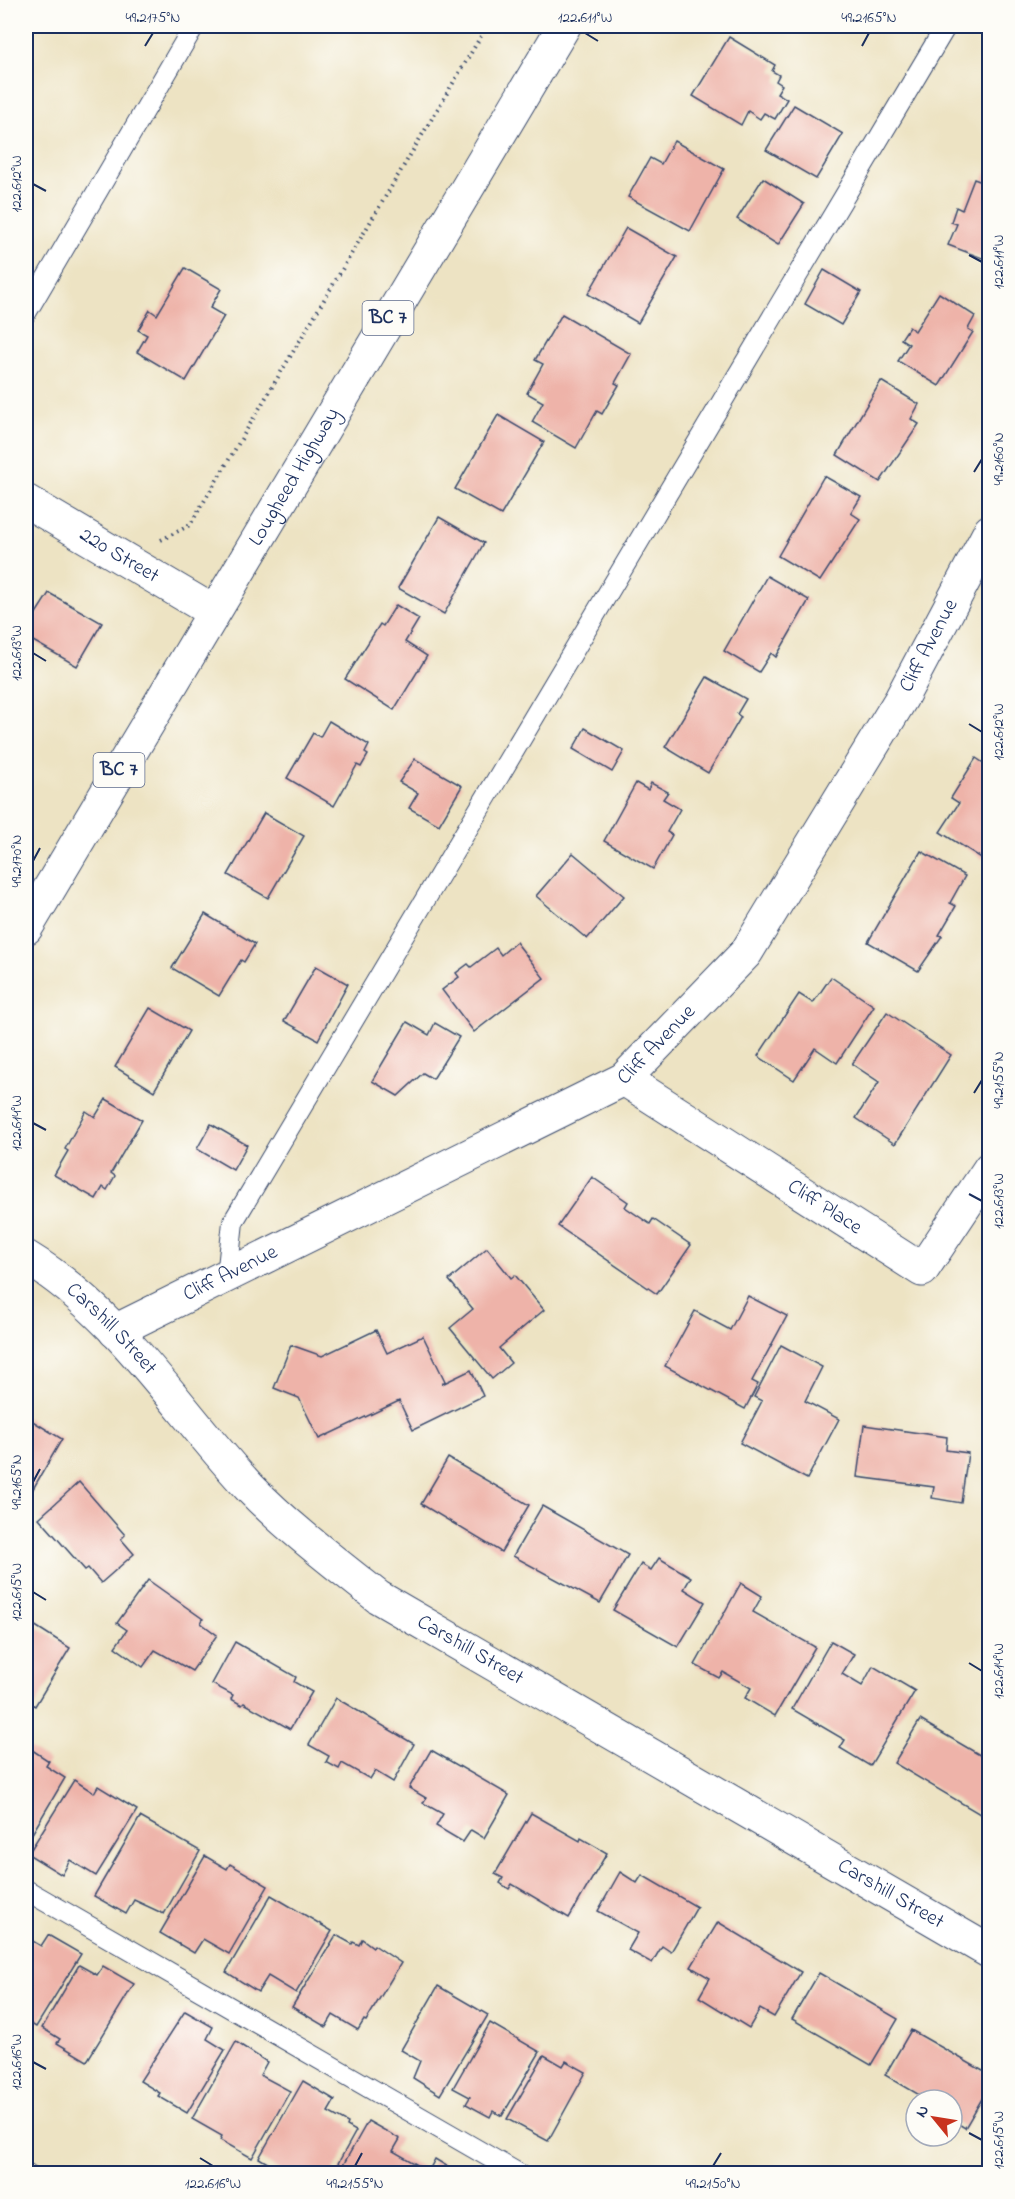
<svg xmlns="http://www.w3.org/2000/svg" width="1015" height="2199" font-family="'Indie Flower',sans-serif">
<rect width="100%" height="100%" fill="#fdfcf7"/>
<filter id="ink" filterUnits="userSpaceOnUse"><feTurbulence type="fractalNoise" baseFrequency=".0167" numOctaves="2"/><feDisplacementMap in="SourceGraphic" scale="12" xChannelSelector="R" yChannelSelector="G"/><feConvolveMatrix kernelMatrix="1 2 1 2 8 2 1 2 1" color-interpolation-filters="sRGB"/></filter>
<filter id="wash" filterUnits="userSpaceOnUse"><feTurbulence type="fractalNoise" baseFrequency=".008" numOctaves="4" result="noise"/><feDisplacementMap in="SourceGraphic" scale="24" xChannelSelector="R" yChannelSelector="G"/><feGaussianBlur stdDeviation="1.35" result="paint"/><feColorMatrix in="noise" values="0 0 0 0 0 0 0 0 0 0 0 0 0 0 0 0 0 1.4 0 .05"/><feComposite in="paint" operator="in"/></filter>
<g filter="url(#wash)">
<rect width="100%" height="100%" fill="#ede3c3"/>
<g id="blocks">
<g fill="#eeb3a9">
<path d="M 729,37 L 775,65 L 772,71 L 779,75 L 776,81 L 782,85 L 777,93 L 787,99 L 775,119 L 764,113 L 760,119 L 748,111 L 741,125 L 693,96 Z"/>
<path d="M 794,105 L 843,134 L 816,179 L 766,150 Z"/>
<path d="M 674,141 L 724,169 L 690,231 L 628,197 L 650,158 L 661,164 Z"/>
<path d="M 990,164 L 990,261 L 948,245 L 957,224 L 951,222 L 956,207 L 962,210 L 974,179 L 982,182 Z"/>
<path d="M 763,178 L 804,204 L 778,245 L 737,219 Z"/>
<path d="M 626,228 L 677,257 L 638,323 L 588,294 Z"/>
<path d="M 185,268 L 221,289 L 210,308 L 224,316 L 186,381 L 137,352 L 147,335 L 138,330 L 150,310 L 157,315 Z"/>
<path d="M 824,270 L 861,292 L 841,325 L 805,304 Z"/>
<path d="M 939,293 L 975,316 L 968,329 L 973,332 L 939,386 L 898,361 L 909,344 L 901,339 L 909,327 L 915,331 Z"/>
<path d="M 562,314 L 631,354 L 615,383 L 619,385 L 602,414 L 597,411 L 576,448 L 532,422 L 543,402 L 527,393 L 543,364 L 535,360 Z"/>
<path d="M 881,381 L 919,404 L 911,419 L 919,424 L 880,482 L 837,455 Z"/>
<path d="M 498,415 L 544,442 L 501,515 L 455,489 Z"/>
<path d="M 824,476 L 861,497 L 851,513 L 860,519 L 820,581 L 778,556 Z"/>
<path d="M 439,517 L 484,543 L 444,614 L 398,588 Z"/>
<path d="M 767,576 L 809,600 L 776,657 L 771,653 L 759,672 L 724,651 Z"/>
<path d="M 49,593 L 102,623 L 77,666 L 26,637 L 26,629 Z"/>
<path d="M 396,605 L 419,619 L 405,642 L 427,656 L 394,710 L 345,679 L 380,624 L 383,626 Z"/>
<path d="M 707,677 L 746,699 L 737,714 L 741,717 L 708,773 L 665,747 Z"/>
<path d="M 329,721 L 369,745 L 365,753 L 368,755 L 361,767 L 357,765 L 334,806 L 287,778 L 313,733 L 320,737 Z"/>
<path d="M 585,728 L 624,751 L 612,772 L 573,749 Z"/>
<path d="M 990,757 L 990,849 L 983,859 L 940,832 L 959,803 L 951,798 L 976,758 L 985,764 Z"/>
<path d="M 415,759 L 462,786 L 439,825 L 409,808 L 418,793 L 399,782 Z"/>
<path d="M 636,783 L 648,790 L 651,783 L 668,792 L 663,799 L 680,809 L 667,832 L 672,835 L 653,869 L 604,841 Z"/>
<path d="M 264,813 L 304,836 L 268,898 L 228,875 Z"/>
<path d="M 921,851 L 965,876 L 950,903 L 956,906 L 939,935 L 942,936 L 918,971 L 868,942 Z"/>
<path d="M 573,853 L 624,896 L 587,939 L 536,896 Z"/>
<path d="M 205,914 L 255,944 L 244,962 L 241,960 L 219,996 L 172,968 Z"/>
<path d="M 516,942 L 544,978 L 474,1032 L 442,990 L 459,977 L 456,973 L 468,964 L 471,967 L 496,948 L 501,955 Z"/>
<path d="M 316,966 L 348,984 L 318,1040 L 284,1021 Z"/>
<path d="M 831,977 L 874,1006 L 837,1063 L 815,1048 L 794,1080 L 758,1056 L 799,994 L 813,1003 Z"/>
<path d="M 150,1008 L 189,1031 L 154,1091 L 115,1067 Z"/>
<path d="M 887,1012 L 951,1055 L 895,1144 L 856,1118 L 879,1082 L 852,1064 Z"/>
<path d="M 407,1022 L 429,1035 L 435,1023 L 459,1037 L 433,1079 L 423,1073 L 398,1096 L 372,1081 Z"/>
<path d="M 106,1099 L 142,1120 L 111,1173 L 115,1176 L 107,1190 L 103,1187 L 96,1199 L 54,1175 L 68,1151 L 65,1149 L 86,1111 L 95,1117 Z"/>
<path d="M 211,1124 L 247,1145 L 233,1170 L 197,1149 Z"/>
<path d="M 592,1177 L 628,1202 L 625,1207 L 650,1224 L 653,1219 L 691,1245 L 657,1294 L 558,1226 Z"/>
<path d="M 487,1248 L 511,1278 L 515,1275 L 544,1310 L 499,1348 L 511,1363 L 492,1379 L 450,1328 L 473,1309 L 449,1280 Z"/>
<path d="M 748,1296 L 787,1316 L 752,1381 L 758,1384 L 745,1409 L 665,1366 L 695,1311 L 730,1330 Z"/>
<path d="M 376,1330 L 387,1353 L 423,1336 L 445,1381 L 442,1384 L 471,1370 L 483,1396 L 413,1430 L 399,1401 L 319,1439 L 299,1398 L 274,1388 L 291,1345 L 322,1356 Z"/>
<path d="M 781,1345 L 822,1367 L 805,1401 L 839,1419 L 807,1479 L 740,1443 L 762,1401 L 754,1397 Z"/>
<path d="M 26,1417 L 62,1439 L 26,1501 Z"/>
<path d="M 864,1425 L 947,1437 L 946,1450 L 968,1453 L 961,1503 L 932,1498 L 934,1487 L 857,1477 Z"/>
<path d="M 448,1458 L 529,1505 L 501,1552 L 421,1504 Z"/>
<path d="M 79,1482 L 125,1535 L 121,1539 L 134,1554 L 101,1583 L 88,1568 L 85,1570 L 39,1518 Z"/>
<path d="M 542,1506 L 628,1555 L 600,1603 L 513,1556 Z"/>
<path d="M 659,1558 L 691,1577 L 684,1589 L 705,1602 L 678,1647 L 613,1610 L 641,1564 L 651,1570 Z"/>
<path d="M 148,1580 L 203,1619 L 201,1623 L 217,1635 L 192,1671 L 155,1650 L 143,1667 L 115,1647 L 127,1630 L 117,1623 Z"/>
<path d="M 741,1583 L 762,1596 L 753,1612 L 815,1647 L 775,1716 L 745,1698 L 751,1688 L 723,1672 L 719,1678 L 695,1665 Z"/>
<path d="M 26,1620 L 70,1648 L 35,1706 L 26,1701 Z"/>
<path d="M 831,1641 L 854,1654 L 842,1674 L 862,1686 L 873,1666 L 915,1691 L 870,1766 L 840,1748 L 845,1740 L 792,1709 Z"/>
<path d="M 235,1642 L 296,1677 L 294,1682 L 312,1692 L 290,1729 L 244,1703 L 242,1705 L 231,1699 L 233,1695 L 212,1684 Z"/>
<path d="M 336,1698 L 414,1744 L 393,1782 L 375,1771 L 370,1779 L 342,1763 L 339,1769 L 326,1762 L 329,1756 L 309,1745 Z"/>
<path d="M 920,1720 L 990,1761 L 990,1820 L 894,1763 Z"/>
<path d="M 26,1746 L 49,1761 L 46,1766 L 65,1778 L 26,1844 Z"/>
<path d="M 431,1750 L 509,1795 L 484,1838 L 471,1830 L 463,1842 L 436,1826 L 443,1814 L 423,1803 L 426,1798 L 409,1788 Z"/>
<path d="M 74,1780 L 94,1793 L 98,1786 L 137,1810 L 96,1876 L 70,1860 L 62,1875 L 28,1854 Z"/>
<path d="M 531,1813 L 580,1841 L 581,1838 L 607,1853 L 569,1918 L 512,1884 L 509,1889 L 500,1883 L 503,1878 L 495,1874 Z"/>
<path d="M 140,1817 L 200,1851 L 164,1914 L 134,1900 L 126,1914 L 94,1896 Z"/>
<path d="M 205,1856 L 227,1869 L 230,1864 L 268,1886 L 229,1954 L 203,1939 L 194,1953 L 160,1933 Z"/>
<path d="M 620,1872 L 637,1883 L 642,1875 L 697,1907 L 671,1952 L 662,1946 L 652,1963 L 628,1950 L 638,1933 L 598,1911 Z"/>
<path d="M 271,1895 L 332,1931 L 296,1993 L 268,1976 L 258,1992 L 226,1972 Z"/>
<path d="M 718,1922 L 801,1972 L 774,2017 L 760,2009 L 749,2028 L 699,1997 L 710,1978 L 691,1967 Z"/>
<path d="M 48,1935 L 81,1954 L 36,2027 L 26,2021 L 26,1937 L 41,1946 Z"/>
<path d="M 336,1935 L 352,1944 L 353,1942 L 359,1945 L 362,1939 L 373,1947 L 374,1945 L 401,1963 L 366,2021 L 364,2020 L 358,2030 L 333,2015 L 326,2027 L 292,2007 Z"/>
<path d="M 79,1965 L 97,1975 L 103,1966 L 134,1984 L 87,2061 L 57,2043 L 60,2039 L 42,2028 Z"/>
<path d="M 819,1973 L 898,2019 L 871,2065 L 792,2019 Z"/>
<path d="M 438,1986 L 488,2015 L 440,2095 L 413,2078 L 420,2061 L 401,2050 Z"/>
<path d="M 185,2011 L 213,2027 L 207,2039 L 225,2050 L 187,2113 L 158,2096 L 160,2093 L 140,2081 Z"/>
<path d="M 490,2023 L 540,2052 L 502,2116 L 493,2111 L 490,2117 L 466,2104 L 470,2097 L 453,2088 Z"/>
<path d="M 911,2030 L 990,2075 L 990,2085 L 965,2128 L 952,2120 L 952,2100 L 928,2100 L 885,2075 Z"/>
<path d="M 236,2042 L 267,2062 L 260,2075 L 290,2091 L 252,2158 L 220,2140 L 222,2136 L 192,2119 Z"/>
<path d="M 544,2055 L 563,2066 L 566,2061 L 586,2072 L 548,2141 L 507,2119 Z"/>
<path d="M 303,2081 L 335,2100 L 328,2112 L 348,2123 L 347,2126 L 356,2131 L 332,2174 L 286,2174 L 259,2158 Z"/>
<path d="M 368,2121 L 400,2139 L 393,2151 L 423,2168 L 420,2174 L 338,2174 Z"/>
<path d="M 435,2159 L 460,2174 L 427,2174 Z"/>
<path d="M 26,2161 L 37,2168 L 34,2174 L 26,2174 Z"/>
</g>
</g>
</g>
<g filter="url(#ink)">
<use href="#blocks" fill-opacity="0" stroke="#3a4a6d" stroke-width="1.5"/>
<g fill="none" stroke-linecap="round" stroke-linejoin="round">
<defs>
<g id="lane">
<path d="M 26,313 L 194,26"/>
<path d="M 227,1276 L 233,1222 L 946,26"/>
<path d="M 26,1890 L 519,2174"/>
</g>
<g id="street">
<path id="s1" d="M 26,501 L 212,611"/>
<path id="s2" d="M 624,1079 L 922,1270 L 990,1168"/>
<path id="s3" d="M 26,1257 C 119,1313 177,1410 250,1488 C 289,1528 334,1562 378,1597 L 990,1952"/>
<path id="s4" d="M 115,1331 L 624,1079 L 746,953 L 901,699 L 990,531"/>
</g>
<g id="highway">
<path id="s5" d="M 26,928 L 564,26"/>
</g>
</defs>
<use href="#lane" stroke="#3a4a6d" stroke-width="22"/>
<use href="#street" stroke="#3a4a6d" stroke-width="35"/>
<use href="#highway" stroke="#3a4a6d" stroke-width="35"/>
<path stroke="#3a4a6d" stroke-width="4" stroke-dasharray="1.5 4.5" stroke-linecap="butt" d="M 161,540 L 190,525 L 487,26"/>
<use href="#lane" stroke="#fff" stroke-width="20"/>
<use href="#street" stroke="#fff" stroke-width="33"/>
<use href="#highway" stroke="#fff" stroke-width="33"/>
</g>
</g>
<path fill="none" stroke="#1b2f5e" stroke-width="2" d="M 585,33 L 598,41M 145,46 L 153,33M 862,46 L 869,33M 33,184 L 46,191M 969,255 L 982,262M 974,472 L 982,459M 33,653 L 46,661M 969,724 L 982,732M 33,861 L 40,848M 974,1093 L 982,1080M 33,1123 L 46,1130M 969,1194 L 982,1201M 33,1482 L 40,1469M 33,1592 L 46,1600M 969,1663 L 982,1671M 33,2062 L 46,2069M 969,2133 L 982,2140M 200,2158 L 213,2166M 355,2166 L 362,2153M 713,2166 L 721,2153"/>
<g text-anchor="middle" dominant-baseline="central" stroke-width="4.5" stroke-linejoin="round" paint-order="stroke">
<g fill="#fdfcf7" stroke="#5f6c8c" stroke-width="1.5">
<rect x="362.5" y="301" width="51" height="34" rx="4.5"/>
<rect x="93.5" y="753" width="51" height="34" rx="4.5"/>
</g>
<g font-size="20" font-weight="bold" fill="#1b2f5e">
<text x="388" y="318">BC 7</text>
<text x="119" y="770">BC 7</text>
</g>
<g font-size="21" fill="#1b2f5e" stroke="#fdfcf7">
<text stroke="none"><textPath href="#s5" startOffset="525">Lougheed Highway</textPath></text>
<text stroke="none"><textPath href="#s1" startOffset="108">220 Street</textPath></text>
<text stroke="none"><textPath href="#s4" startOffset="1101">Cliff Avenue</textPath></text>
<text stroke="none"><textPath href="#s4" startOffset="615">Cliff Avenue</textPath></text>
<text stroke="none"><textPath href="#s2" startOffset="238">Cliff Place</textPath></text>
<text stroke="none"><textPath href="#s4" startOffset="129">Cliff Avenue</textPath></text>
<text stroke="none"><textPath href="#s3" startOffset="112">Carshill Street</textPath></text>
<text stroke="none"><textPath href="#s3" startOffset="598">Carshill Street</textPath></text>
<text stroke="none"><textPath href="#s3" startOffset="1084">Carshill Street</textPath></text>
</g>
</g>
<rect width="1015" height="2199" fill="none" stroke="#fdfcf7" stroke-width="66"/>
<g transform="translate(934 2118) rotate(300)"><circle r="28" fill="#fdfcf7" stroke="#a3aaba" stroke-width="1.5"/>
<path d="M0-4.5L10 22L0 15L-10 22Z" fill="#c8321e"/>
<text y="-9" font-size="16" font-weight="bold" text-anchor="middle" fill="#1b2f5e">N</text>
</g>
<rect x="33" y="33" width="949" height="2133" fill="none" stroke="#1b2f5e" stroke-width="2"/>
<g font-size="15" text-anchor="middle" fill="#1b2f5e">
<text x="153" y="22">49.2175°N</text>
<text x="585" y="22">122.611°W</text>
<text x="869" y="22">49.2165°N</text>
<text transform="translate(16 184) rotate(-90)" y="5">122.612°W</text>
<text transform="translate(998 262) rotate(-90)" y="5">122.611°W</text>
<text transform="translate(998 459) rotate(-90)" y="5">49.2160°N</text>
<text transform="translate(16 653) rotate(-90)" y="5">122.613°W</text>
<text transform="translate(998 732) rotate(-90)" y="5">122.612°W</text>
<text transform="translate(16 861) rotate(-90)" y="5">49.2170°N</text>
<text transform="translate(998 1080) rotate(-90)" y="5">49.2155°N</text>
<text transform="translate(16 1123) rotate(-90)" y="5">122.614°W</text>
<text transform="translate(998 1201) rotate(-90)" y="5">122.613°W</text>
<text transform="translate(16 1482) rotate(-90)" y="5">49.2165°N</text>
<text transform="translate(16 1592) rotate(-90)" y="5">122.615°W</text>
<text transform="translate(998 1671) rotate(-90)" y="5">122.614°W</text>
<text transform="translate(16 2062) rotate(-90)" y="5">122.616°W</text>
<text transform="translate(998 2140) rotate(-90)" y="5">122.615°W</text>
<text x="213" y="2188">122.616°W</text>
<text x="355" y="2188">49.2155°N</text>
<text x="713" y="2188">49.2150°N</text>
</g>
</svg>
